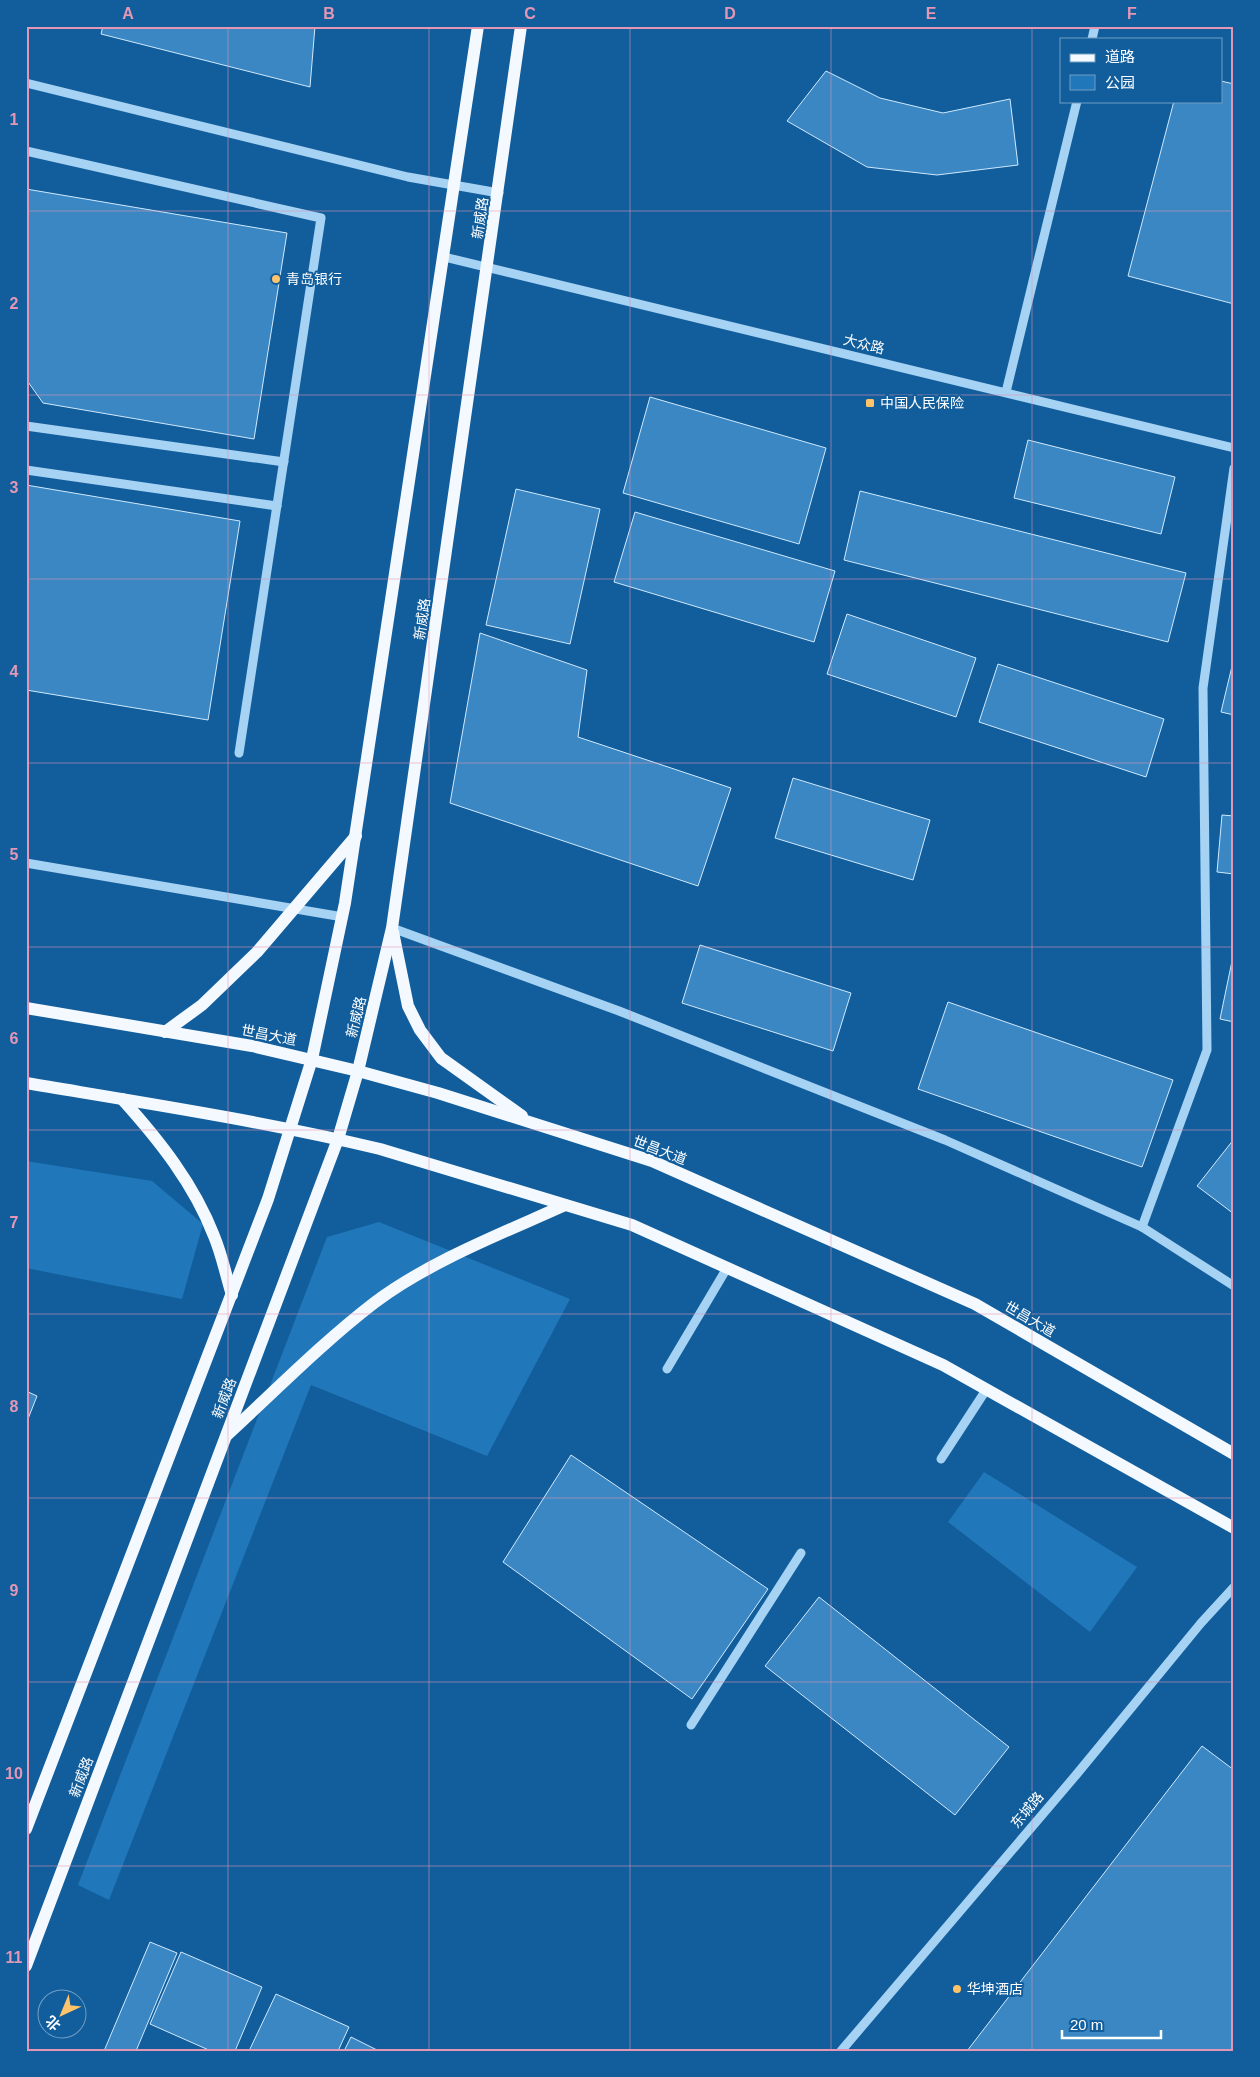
<svg xmlns="http://www.w3.org/2000/svg" width="1260" height="2077" font-family="Helvetica,'Noto Sans SC',sans-serif">
<rect width="100%" height="100%" fill="#125e9c"/>
<g fill="#2077b9">
<path d="M 26,1161 L 152,1181 L 203,1224 L 182,1299 L 26,1268 Z"/>
<path d="M 379,1222 L 570,1299 L 487,1456 L 311,1385 L 109,1900 L 78,1885 L 327,1237 Z"/>
<path d="M 984,1472 L 1137,1567 L 1090,1632 L 948,1522 Z"/>
</g>
<g fill="#3a87c3" stroke="#cfe9fe">
<path d="M 103,26 L 315,26 L 310,87 L 101,34 Z"/>
<path d="M 826,71 L 880,98 L 943,113 L 1010,99 L 1018,165 L 937,175 L 867,167 L 787,121 Z"/>
<path d="M 1221,81 L 1234,84 L 1234,304 L 1128,276 L 1174,101 L 1221,101 Z"/>
<path d="M 26,189 L 287,233 L 254,439 L 43,403 L 26,379 Z"/>
<path d="M 650,397 L 826,448 L 799,544 L 623,493 Z"/>
<path d="M 1028,440 L 1175,477 L 1161,534 L 1014,498 Z"/>
<path d="M 26,485 L 240,521 L 208,720 L 26,690 Z"/>
<path d="M 516,489 L 600,509 L 570,644 L 486,625 Z"/>
<path d="M 860,491 L 1186,573 L 1168,642 L 844,560 Z"/>
<path d="M 635,512 L 835,571 L 814,642 L 614,582 Z"/>
<path d="M 847,614 L 976,658 L 956,717 L 827,674 Z"/>
<path d="M 480,633 L 587,670 L 578,737 L 731,788 L 698,886 L 450,803 Z"/>
<path d="M 1233,662 L 1234,662 L 1234,715 L 1221,712 Z"/>
<path d="M 998,664 L 1164,719 L 1146,777 L 979,722 Z"/>
<path d="M 793,778 L 930,820 L 913,880 L 775,838 Z"/>
<path d="M 1222,815 L 1234,816 L 1234,874 L 1217,872 Z"/>
<path d="M 700,945 L 851,993 L 833,1051 L 682,1003 Z"/>
<path d="M 1232,961 L 1234,962 L 1234,1022 L 1220,1019 Z"/>
<path d="M 948,1002 L 1173,1080 L 1142,1167 L 918,1089 Z"/>
<path d="M 1234,1139 L 1234,1214 L 1197,1186 Z"/>
<path d="M 26,1391 L 37,1396 L 26,1424 Z"/>
<path d="M 571,1455 L 768,1589 L 692,1699 L 503,1562 Z"/>
<path d="M 819,1597 L 1009,1747 L 955,1815 L 765,1666 Z"/>
<path d="M 1202,1746 L 1234,1770 L 1234,2051 L 967,2051 Z"/>
<path d="M 150,1942 L 177,1953 L 136,2051 L 104,2051 Z"/>
<path d="M 181,1952 L 262,1987 L 235,2051 L 211,2051 L 150,2024 Z"/>
<path d="M 276,1994 L 349,2027 L 338,2051 L 249,2051 Z"/>
<path d="M 351,2037 L 379,2051 L 344,2051 Z"/>
</g>
<g fill="none" stroke-linecap="round" stroke-linejoin="round">
<g stroke="#a6d2f4" stroke-width="9">
<path d="M 1092,39 L 1095,26"/>
<path d="M 26,83 L 408,177 L 499,193"/>
<path d="M 26,151 L 321,218 L 239,753"/>
<path d="M 444,257 L 1234,448"/>
<path d="M 1006,392 L 1077,101"/>
<path d="M 26,426 L 284,462"/>
<path d="M 26,470 L 277,506"/>
<path d="M 26,863 L 343,917"/>
<path d="M 392,928 L 619,1011 L 945,1140 L 1142,1227 L 1234,1286"/>
<path d="M 1142,1227 L 1207,1050 L 1203,688 L 1234,468"/>
<path d="M 667,1369 L 727,1268"/>
<path d="M 941,1459 L 986,1390"/>
<path d="M 691,1725 L 801,1553"/>
<path d="M 841,2051 L 1076,1775 L 1201,1623 L 1234,1587"/>
</g>
<g stroke="#f4f9ff" stroke-width="12">
<path d="M 393,932 L 408,1006 L 420,1030 L 441,1058 L 522,1116"/>
<path d="M 26,1008 L 252,1046 L 358,1071 L 438,1093 L 652,1161 L 975,1304 L 1234,1454"/>
<path d="M 165,1032 L 202,1005 L 257,952 L 356,836"/>
<path d="M 26,1083 C 145,1103 263,1121 380,1149 L 632,1225 L 943,1365 L 1234,1528"/>
<path d="M 122,1099 C 159,1140 194,1184 214,1236 C 222,1255 226,1276 232,1295"/>
<path d="M 227,1435 C 275,1391 322,1343 374,1303 C 428,1262 503,1233 565,1205"/>
<path d="M 26,1829 L 268,1199 L 312,1059 L 345,903 L 478,26"/>
<path d="M 26,1966 L 338,1139 L 358,1071 L 392,928 L 521,26"/>
</g>
</g>
<path fill="none" stroke="#e497b5" stroke-width="1" stroke-opacity="0.55" d="M 228,26 L 228,2051M 429,26 L 429,2051M 630,26 L 630,2051M 831,26 L 831,2051M 1032,26 L 1032,2051M 26,211 L 1234,211M 26,395 L 1234,395M 26,579 L 1234,579M 26,763 L 1234,763M 26,947 L 1234,947M 26,1130 L 1234,1130M 26,1314 L 1234,1314M 26,1498 L 1234,1498M 26,1682 L 1234,1682M 26,1866 L 1234,1866"/>
<g fill="#ffc36a" stroke="#125e9c" stroke-width="2">
<circle cx="276" cy="279" r="5"/>
<rect x="865" y="398" width="10" height="10" rx="2.5"/>
<circle cx="957" cy="1989" r="5"/>
</g>
<g text-anchor="middle" dominant-baseline="central" stroke-width="4" stroke-linejoin="round" paint-order="stroke">
<g font-size="14" fill="#fff" stroke="#125e9c">
<text transform="translate(480 218) rotate(-82)">新威路</text>
<text transform="translate(864 344) rotate(14)">大众路</text>
<text transform="translate(422 619) rotate(-82)">新威路</text>
<text transform="translate(356 1017) rotate(-76)">新威路</text>
<text transform="translate(269 1035) rotate(11)">世昌大道</text>
<text transform="translate(660 1150) rotate(21)">世昌大道</text>
<text transform="translate(1030 1319) rotate(30)">世昌大道</text>
<text transform="translate(224 1398) rotate(-69)">新威路</text>
<text transform="translate(81 1777) rotate(-69)">新威路</text>
<text transform="translate(1027 1810) rotate(-50)">东城路</text>
</g>
<g font-size="14" fill="#fff" stroke="#125e9c" text-anchor="start">
<text x="286" y="279">青岛银行</text>
<text x="880" y="403">中国人民保险</text>
<text x="967" y="1989">华坤酒店</text>
</g>
</g>
<rect width="1260" height="2077" fill="none" stroke="#125e9c" stroke-width="55"/>
<rect x="1060" y="38" width="162" height="65" fill="#125e9c" stroke="#719ec4"/>
<rect x="1070" y="54" width="25" height="8" fill="#f4f9ff" stroke="#719ec4"/>
<text x="1105" y="62" font-size="15" fill="#ffffff">道路</text>
<rect x="1070" y="75" width="25" height="15" fill="#2077b9" stroke="#719ec4"/>
<text x="1105" y="88" font-size="15" fill="#ffffff">公园</text>
<g transform="translate(62 2014) rotate(224)"><circle r="24" fill="#125e9c" stroke="#719ec4"/>
<path d="M0-4L9 19L0 12L-9 19Z" fill="#ffc36a"/>
<text y="-8" font-size="14" font-weight="bold" text-anchor="middle" fill="#ffffff">北</text>
</g>
<path d="M1062 2030v8h99v-8" fill="none" stroke="#ffffff" stroke-width="2.5"/>
<text x="1070" y="2030" font-size="15" fill="#ffffff" stroke="#125e9c" stroke-width="4" paint-order="stroke">20 m</text>
<rect x="28" y="28" width="1204" height="2022" fill="none" stroke="#e497b5" stroke-width="2"/>
<g font-size="16" text-anchor="middle" font-weight="bold" fill="#e497b5">
<text x="128" y="19">A</text>
<text x="329" y="19">B</text>
<text x="530" y="19">C</text>
<text x="730" y="19">D</text>
<text x="931" y="19">E</text>
<text x="1132" y="19">F</text>
<text x="14" y="125">1</text>
<text x="14" y="309">2</text>
<text x="14" y="493">3</text>
<text x="14" y="677">4</text>
<text x="14" y="860">5</text>
<text x="14" y="1044">6</text>
<text x="14" y="1228">7</text>
<text x="14" y="1412">8</text>
<text x="14" y="1596">9</text>
<text x="14" y="1779">10</text>
<text x="14" y="1963">11</text>
</g>
</svg>
